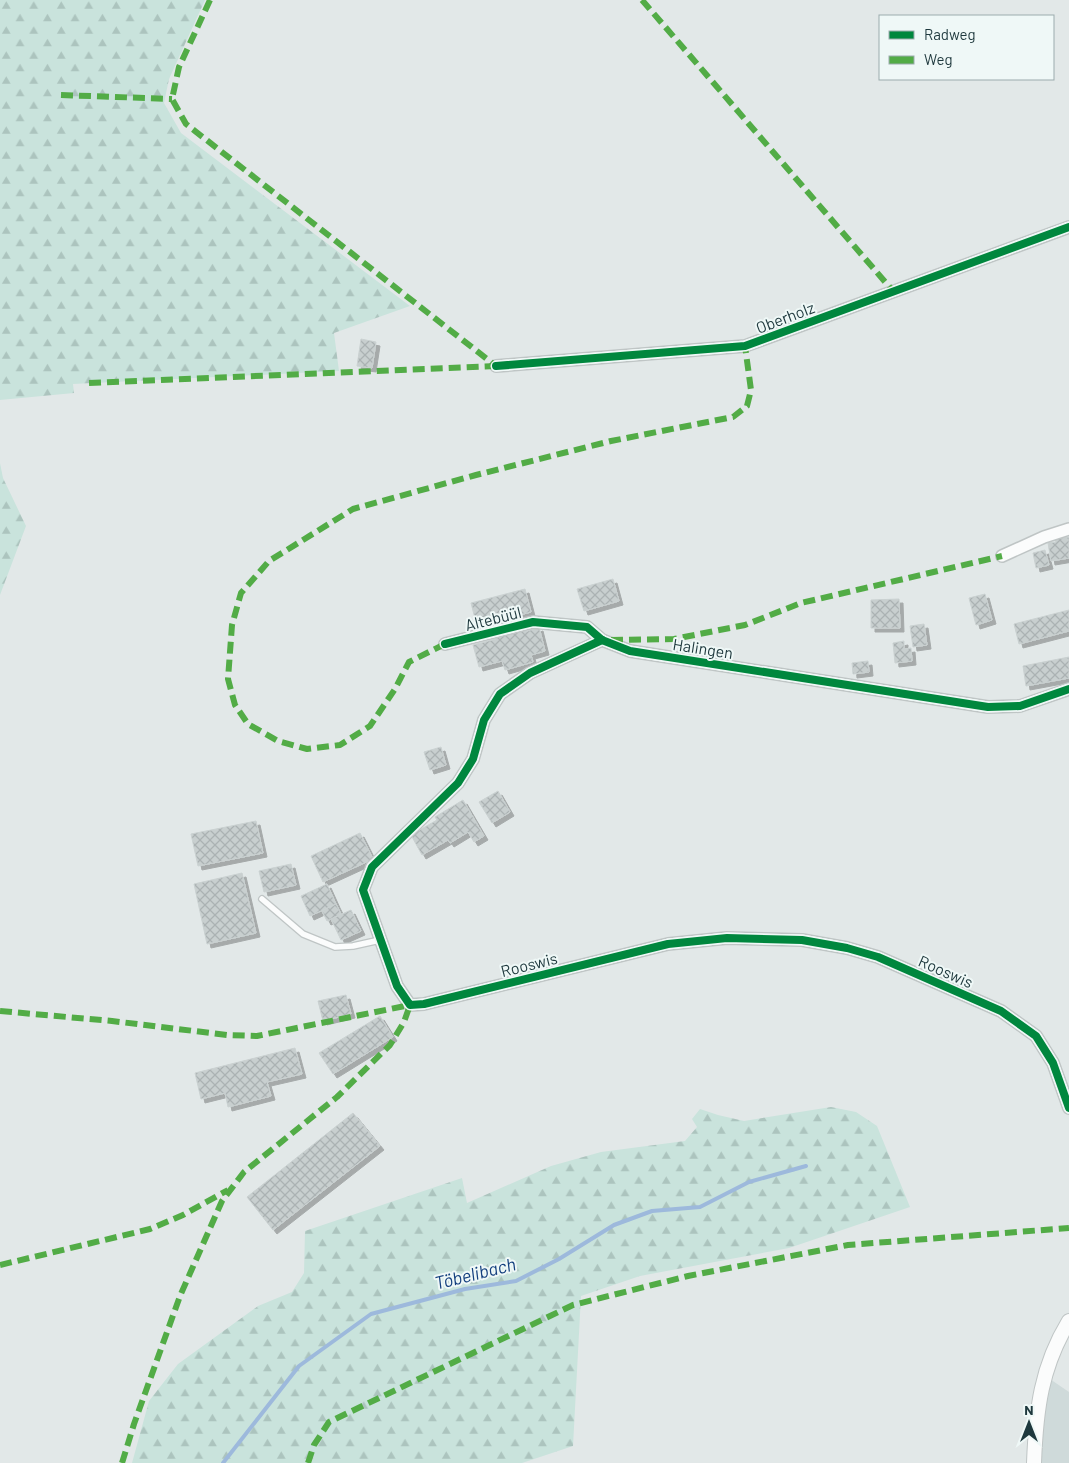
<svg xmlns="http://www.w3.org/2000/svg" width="1069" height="1463" font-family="Barlow,sans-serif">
<defs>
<pattern id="forest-firs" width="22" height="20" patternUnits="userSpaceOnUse" patternTransform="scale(1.25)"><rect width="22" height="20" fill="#c9e3dc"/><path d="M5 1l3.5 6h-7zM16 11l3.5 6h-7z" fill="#acc4be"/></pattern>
<pattern id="building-cross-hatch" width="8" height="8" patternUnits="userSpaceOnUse" patternTransform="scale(1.25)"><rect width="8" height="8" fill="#c8cfcf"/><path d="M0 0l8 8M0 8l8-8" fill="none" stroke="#abb2b3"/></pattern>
<filter id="shadow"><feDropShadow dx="4" dy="4" stdDeviation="0" flood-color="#0004"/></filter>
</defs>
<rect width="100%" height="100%" fill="#e2e8e8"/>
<path fill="#cfdada" d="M 1044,1375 L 1069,1392 L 1069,1463 L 1034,1463 Z"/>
<g fill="url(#forest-firs)">
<path d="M 0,0 L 205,0 L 169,79 L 164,103 L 181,133 L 410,306 L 334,333 L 339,371 L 73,384 L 74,393 L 0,400 Z"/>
<path d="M 0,463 L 3,478 L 26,526 L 0,595 Z"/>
<path d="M 831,1107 L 856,1112 L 877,1126 L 910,1207 L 789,1248 L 640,1276 L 581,1296 L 573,1446 L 522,1463 L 132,1463 L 149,1401 L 178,1364 L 258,1306 L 292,1292 L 304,1273 L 305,1231 L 462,1178 L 467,1203 L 551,1166 L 601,1152 L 685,1141 L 697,1127 L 692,1119 L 700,1109 L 718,1115 L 744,1121 Z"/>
</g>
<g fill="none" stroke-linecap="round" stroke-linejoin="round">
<path stroke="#9db9dc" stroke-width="4" d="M 223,1463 L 299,1366 L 371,1314 L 465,1289 L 516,1281 L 559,1259 L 614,1225 L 652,1211 L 700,1207 L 749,1182 L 806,1166"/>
</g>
<g fill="url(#building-cross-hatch)" stroke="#cad1d1" filter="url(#shadow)">
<path d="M 361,339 L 376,342 L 372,368 L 357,366 Z"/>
<path d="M 1069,537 L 1069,558 L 1051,561 L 1048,543 L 1056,542 L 1055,539 Z"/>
<path d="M 1045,550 L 1049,565 L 1036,568 L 1033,553 Z"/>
<path d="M 613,579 L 619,601 L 584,611 L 577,589 Z"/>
<path d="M 525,589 L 531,612 L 477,626 L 471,603 Z"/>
<path d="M 985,594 L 992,620 L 976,625 L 969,598 Z"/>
<path d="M 899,599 L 900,628 L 871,628 L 871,600 Z"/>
<path d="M 1069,610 L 1069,631 L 1019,644 L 1014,624 Z"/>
<path d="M 924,624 L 927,645 L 913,647 L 910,626 Z"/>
<path d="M 523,627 L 525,632 L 539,627 L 545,651 L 531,655 L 533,662 L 505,670 L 502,661 L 479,667 L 473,645 L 496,639 L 495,635 Z"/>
<path d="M 904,641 L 904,649 L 911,648 L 912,661 L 895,663 L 893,643 Z"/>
<path d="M 1069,657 L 1069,678 L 1026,686 L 1023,666 Z"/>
<path d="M 868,661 L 869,672 L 853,674 L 852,663 Z"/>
<path d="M 441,747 L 446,765 L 430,770 L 424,752 Z"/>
<path d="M 498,791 L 510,812 L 492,823 L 479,802 Z"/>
<path d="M 463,800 L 484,836 L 474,842 L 468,832 L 450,843 L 448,840 L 422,855 L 411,835 L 437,820 L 435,817 Z"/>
<path d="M 256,821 L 263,853 L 198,866 L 191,834 Z"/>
<path d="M 360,833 L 373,859 L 323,882 L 311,856 Z"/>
<path d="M 291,864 L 296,885 L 264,892 L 259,871 Z"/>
<path d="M 242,873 L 256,933 L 207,944 L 194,884 Z"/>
<path d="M 327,884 L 336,904 L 310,916 L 301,896 Z"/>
<path d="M 336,904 L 341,914 L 327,921 L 322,911 Z"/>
<path d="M 351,910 L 361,931 L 341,940 L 331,919 Z"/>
<path d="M 346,995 L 351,1014 L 323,1021 L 318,1001 Z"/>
<path d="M 380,1016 L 393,1037 L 333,1074 L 319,1053 Z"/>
<path d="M 295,1048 L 302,1074 L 267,1082 L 271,1096 L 228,1107 L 225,1093 L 201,1099 L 195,1073 Z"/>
<path d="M 353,1113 L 380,1146 L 273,1230 L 247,1197 Z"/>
</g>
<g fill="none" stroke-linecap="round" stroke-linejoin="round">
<defs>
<path id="service" d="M 262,899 L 303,934 L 335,947 L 353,946 L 380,940"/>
<g id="minor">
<path d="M 496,366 L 745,346 L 1069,227"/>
<path d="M 1002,556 L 1044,537 L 1069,529"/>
<path d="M 602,640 L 530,673 L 500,694 L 484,720 L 473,759 L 458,783 L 372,867 L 363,890 L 397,986 L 410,1005 L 424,1004 L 668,944 L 727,938 L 802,940 L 847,948 L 878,957 L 1001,1011 L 1036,1036 L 1053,1063 L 1069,1108"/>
<path d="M 445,644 L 533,622 L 587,627 L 602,640 L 630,651 L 988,707 L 1020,706 L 1069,689"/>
</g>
<path id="tertiary" d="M 1034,1463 C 1036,1410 1041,1367 1069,1321"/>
</defs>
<use href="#service" stroke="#bfc5c5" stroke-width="8"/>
<use href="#minor" stroke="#bfc5c5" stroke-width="14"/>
<use href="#tertiary" stroke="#bfc5c5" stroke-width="16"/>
<use href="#service" stroke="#fbfcfc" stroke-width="5.5"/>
<use href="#minor" stroke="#fbfcfc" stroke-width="11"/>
<use href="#tertiary" stroke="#fbfcfc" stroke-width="14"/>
<g stroke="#52ac46" stroke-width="6" stroke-dasharray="12 6" stroke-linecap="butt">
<path d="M 210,0 L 179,67 L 172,99 L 186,124 L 496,366"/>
<path d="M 642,0 L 893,291"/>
<path d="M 61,95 L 172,99"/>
<path d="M 89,383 L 496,366"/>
<path d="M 611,640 L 674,639 L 745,625 L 801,603 L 1002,556"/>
<path d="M 445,644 L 409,662 L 395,689 L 370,726 L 340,745 L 307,749 L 278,741 L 248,724 L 235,705 L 228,679 L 232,625 L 241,593 L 269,561 L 353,509 L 476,475 L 611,441 L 733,417 L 747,406 L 751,390 L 745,346"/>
<path d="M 0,1011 L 112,1021 L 227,1035 L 257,1036 L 410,1005"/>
<path d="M 0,1265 L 150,1229 L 183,1215 L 228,1190"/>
<path d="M 122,1463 L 134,1424 L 180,1296 L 222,1201 L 244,1172 L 337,1097 L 390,1045 L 404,1022 L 410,1005"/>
<path d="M 308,1463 L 314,1445 L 329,1422 L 573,1305 L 688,1276 L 848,1245 L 1069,1228"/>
</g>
<defs>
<g id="cycleway">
<path d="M 496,366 L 745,346 L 1069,227"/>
<path d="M 602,640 L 530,673 L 500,694 L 484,720 L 473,759 L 458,783 L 372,867 L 363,890 L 397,986 L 410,1005 L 424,1004 L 668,944 L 727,938 L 802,940 L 847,948 L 878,957 L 1001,1011 L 1036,1036 L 1053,1063 L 1069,1108"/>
<path d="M 445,644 L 533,622 L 587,627 L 602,640 L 630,651 L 988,707 L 1020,706 L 1069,689"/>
</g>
</defs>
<use href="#cycleway" stroke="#eff8f7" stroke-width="11"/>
<use href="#cycleway" stroke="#00873e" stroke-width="8"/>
</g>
<g text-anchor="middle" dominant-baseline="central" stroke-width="4" stroke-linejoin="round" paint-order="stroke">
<g font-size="16" fill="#1e383d" stroke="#eff8f7">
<text transform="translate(785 317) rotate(-21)">Oberholz</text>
<text transform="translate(493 618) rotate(-14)">Altebüül</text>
<text transform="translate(703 648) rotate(9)">Halingen</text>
<text transform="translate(529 964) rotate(-14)">Rooswis</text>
<text transform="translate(946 971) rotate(24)">Rooswis</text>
</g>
<g font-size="18" font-style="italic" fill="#133f7e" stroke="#eff8f7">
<text transform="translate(475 1273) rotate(-14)">Töbelibach</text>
</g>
</g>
<rect x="879" y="15" width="175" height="65" fill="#eff8f7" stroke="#9babad"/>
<rect x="889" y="31" width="25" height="8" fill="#00873e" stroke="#9babad"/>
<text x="924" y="40" font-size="15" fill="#1e383d">Radweg</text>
<rect x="889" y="56" width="25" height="8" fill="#52ac46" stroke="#9babad"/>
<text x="924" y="65" font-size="15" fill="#1e383d">Weg</text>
<g transform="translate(1029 1423)" stroke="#eff8f7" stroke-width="4" paint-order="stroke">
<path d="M0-4L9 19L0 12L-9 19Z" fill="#1e383d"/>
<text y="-8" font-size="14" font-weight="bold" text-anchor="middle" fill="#1e383d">N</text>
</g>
</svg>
